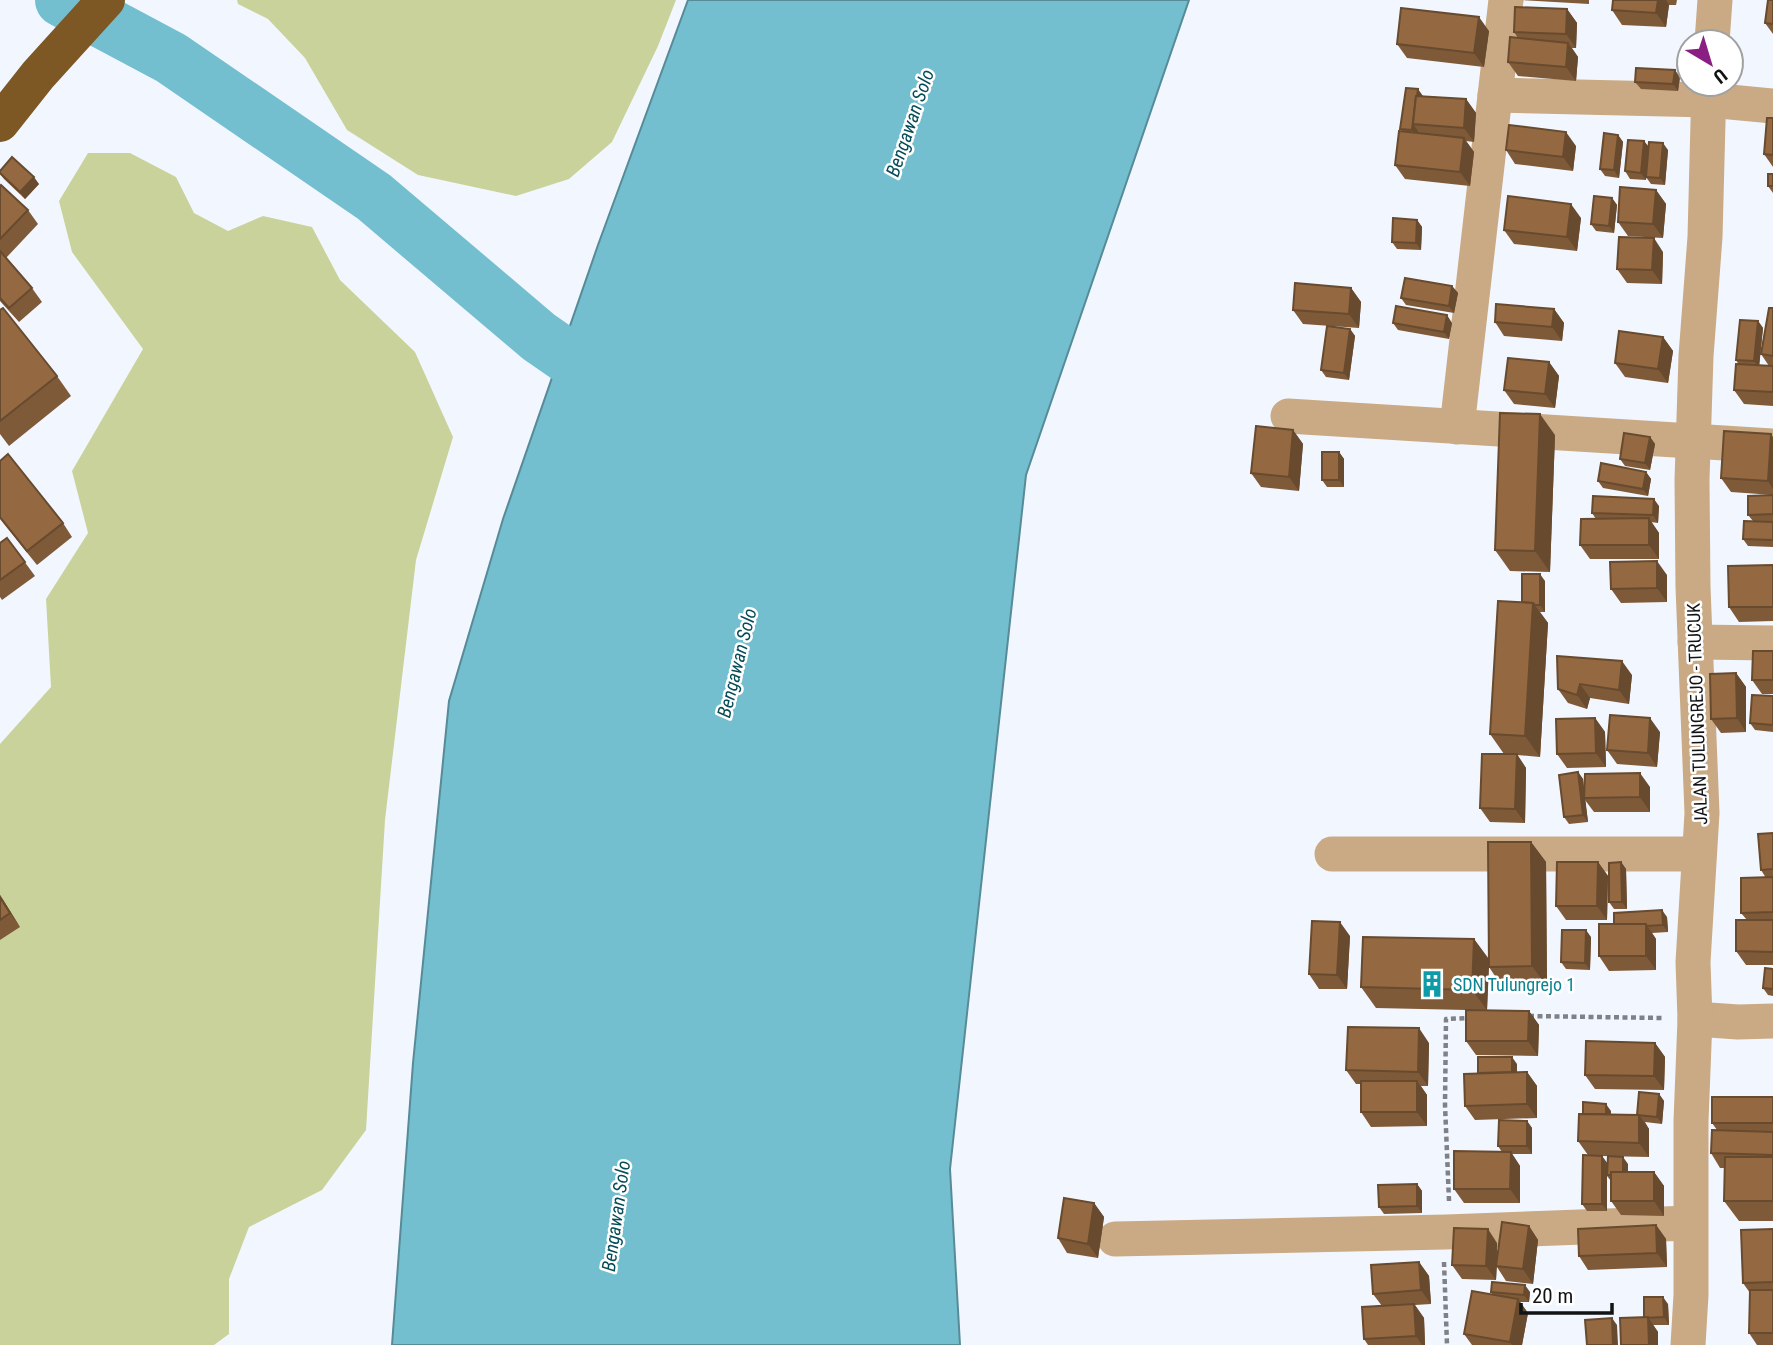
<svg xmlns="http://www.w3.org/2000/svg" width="1773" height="1345" font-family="'Roboto Condensed',sans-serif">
<rect width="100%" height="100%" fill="#f2f7ff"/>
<g fill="#cad29b">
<path d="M 237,0 L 676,0 L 658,46 L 612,142 L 569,179 L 516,196 L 418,175 L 347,130 L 305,58 L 268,19 L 238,4 Z"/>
<path d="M 88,153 L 130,153 L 176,177 L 194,213 L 228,231 L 263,216 L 312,227 L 340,280 L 415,352 L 453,437 L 416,560 L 385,820 L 366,1130 L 322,1190 L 249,1227 L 229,1279 L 229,1334 L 214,1345 L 0,1345 L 0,744 L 51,687 L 46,599 L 88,533 L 72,471 L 143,349 L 72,252 L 59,201 Z"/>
</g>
<path fill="#74bfcf" stroke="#568b97" stroke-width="2" d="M 688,0 L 1189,0 L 1026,475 L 950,1169 L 960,1345 L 392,1345 L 413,1063 L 449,701 L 503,519 L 598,245 Z"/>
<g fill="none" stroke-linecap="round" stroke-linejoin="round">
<path stroke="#74bfcf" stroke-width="54" d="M 62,0 L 171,58 L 374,197 L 539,337 L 623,395"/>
<g stroke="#7e8186" stroke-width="4.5" stroke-dasharray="5 3.5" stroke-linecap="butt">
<path d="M 1529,1016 L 1664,1018"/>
<path d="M 1449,1201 L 1445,1105 L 1446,1019 L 1472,1018"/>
<path d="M 1444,1262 L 1447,1345"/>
</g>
<g stroke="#c9aa85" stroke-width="35">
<path d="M 1712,42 L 1715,0"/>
<path d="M 1495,95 L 1709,100 L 1773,106"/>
<path d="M 1288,416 L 1773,446"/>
<path d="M 1457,427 L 1506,0"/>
<path d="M 1695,642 L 1773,643"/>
<path d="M 1332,854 L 1699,854"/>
<path d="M 1695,1019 L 1738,1022 L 1773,1021"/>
<path d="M 1115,1239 L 1446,1232 L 1690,1223"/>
<path d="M 1688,1345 L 1691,1295 L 1691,1121 L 1695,1019 L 1693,962 L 1702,813 L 1693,587 L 1692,480 L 1696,356 L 1705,237 L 1709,84"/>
</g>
<path stroke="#7d5825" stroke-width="38" d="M 0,123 L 38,75 L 106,0"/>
</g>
<g fill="#7f5a39">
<path d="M 1521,0 L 1589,0 L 1589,4 Z"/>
<path d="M 1613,0 L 1677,0 L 1676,5 L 1669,5 L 1666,27 L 1622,25 L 1612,10 Z"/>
<path d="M 1773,0 L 1773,34 L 1765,23 Z"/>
<path d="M 1567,9 L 1577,23 L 1576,48 L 1572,48 L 1578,57 L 1576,81 L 1518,76 L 1508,62 L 1518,38 L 1514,32 Z"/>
<path d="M 1489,31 L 1484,67 L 1407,58 L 1397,44 Z"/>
<path d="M 1680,77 L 1678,91 L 1641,89 L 1635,82 Z"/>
<path d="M 1423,96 L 1466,99 L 1476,113 L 1474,142 L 1466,141 L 1474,152 L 1470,186 L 1405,179 L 1395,165 L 1402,131 L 1400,129 Z"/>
<path d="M 1773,118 L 1773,167 L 1764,154 Z"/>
<path d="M 1618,135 L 1623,142 L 1619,178 L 1605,176 L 1600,169 Z"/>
<path d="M 1644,141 L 1649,147 L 1668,150 L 1665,185 L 1651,184 L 1646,177 L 1646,180 L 1630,179 L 1625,171 Z"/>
<path d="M 1576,146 L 1573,171 L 1515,164 L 1506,150 Z"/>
<path d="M 0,171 L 39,184 L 25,199 L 4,179 L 0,174 Z"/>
<path d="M 1773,174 L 1773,193 L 1768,186 Z"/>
<path d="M 0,186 L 28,210 L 38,224 L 6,258 L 32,288 L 42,302 L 19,322 L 0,301 Z"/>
<path d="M 1656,190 L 1666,204 L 1663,238 L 1628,236 L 1618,222 Z"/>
<path d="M 1612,198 L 1617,205 L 1614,233 L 1596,231 L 1591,224 Z"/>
<path d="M 1581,218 L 1577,251 L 1514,244 L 1504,230 Z"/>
<path d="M 1417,220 L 1422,227 L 1421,250 L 1397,249 L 1392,242 Z"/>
<path d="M 1663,252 L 1662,284 L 1627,283 L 1617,269 Z"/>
<path d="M 1452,286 L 1458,293 L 1454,313 L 1406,305 L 1401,298 Z"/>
<path d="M 1351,288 L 1361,302 L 1359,328 L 1303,324 L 1293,310 Z"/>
<path d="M 1773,308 L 1773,406 L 1744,404 L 1734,390 L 1739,365 L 1736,360 L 1758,321 L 1763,328 L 1759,366 L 1769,366 L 1761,354 Z"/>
<path d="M 1554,309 L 1564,323 L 1562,341 L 1504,336 L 1495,322 Z"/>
<path d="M 0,310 L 57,376 L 71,396 L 9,446 L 0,434 Z"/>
<path d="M 1393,323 L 1452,323 L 1449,339 L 1398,330 Z"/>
<path d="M 1350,329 L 1355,336 L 1349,380 L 1326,377 L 1321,370 Z"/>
<path d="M 1663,337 L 1673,351 L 1668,383 L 1625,377 L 1615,363 Z"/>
<path d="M 1549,362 L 1559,376 L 1555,408 L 1514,404 L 1504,390 Z"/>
<path d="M 1293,430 L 1303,444 L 1299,491 L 1261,487 L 1251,473 Z"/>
<path d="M 1555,435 L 1550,572 L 1510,571 L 1495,550 Z"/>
<path d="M 1650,437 L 1655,444 L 1650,470 L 1625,466 L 1620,459 Z"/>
<path d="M 1773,437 L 1773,495 L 1731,492 L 1721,478 Z"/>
<path d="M 1339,452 L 1344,459 L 1344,487 L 1327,487 L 1322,480 Z"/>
<path d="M 0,461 L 63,523 L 72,537 L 37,565 L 0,519 Z"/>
<path d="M 1646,472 L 1651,479 L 1648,496 L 1603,488 L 1598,481 Z"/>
<path d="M 1773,495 L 1773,547 L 1748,546 L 1743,539 L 1753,521 L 1748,515 Z"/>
<path d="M 1659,506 L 1658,523 L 1651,522 L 1659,533 L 1659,559 L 1590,559 L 1580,545 L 1596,519 L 1592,513 Z"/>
<path d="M 7,538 L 35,576 L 2,600 L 0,597 L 0,543 Z"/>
<path d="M 1773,565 L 1773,621 L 1739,622 L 1729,607 Z"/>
<path d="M 1667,575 L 1667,602 L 1621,603 L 1611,589 Z"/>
<path d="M 1545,581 L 1545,612 L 1540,612 L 1548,623 L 1540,757 L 1517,755 L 1526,768 L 1525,823 L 1490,822 L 1480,808 L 1504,754 L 1490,734 L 1522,602 Z"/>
<path d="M 1773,651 L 1773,694 L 1762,694 L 1752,680 Z"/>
<path d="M 1736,673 L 1746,687 L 1746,732 L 1721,733 L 1711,719 Z"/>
<path d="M 1632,675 L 1629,704 L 1590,698 L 1587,709 L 1568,703 L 1558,689 Z"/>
<path d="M 1773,696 L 1773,732 L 1755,730 L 1750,723 Z"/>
<path d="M 1595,718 L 1605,732 L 1606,767 L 1567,768 L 1557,754 Z"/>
<path d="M 1660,732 L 1657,767 L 1617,764 L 1607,750 Z"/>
<path d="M 1578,772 L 1583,779 L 1584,790 L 1650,787 L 1650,812 L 1594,812 L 1585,800 L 1588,822 L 1569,824 L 1564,817 Z"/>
<path d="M 1773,833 L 1773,965 L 1746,965 L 1736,951 L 1747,920 L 1741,913 L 1766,878 L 1761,870 Z"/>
<path d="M 1531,842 L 1546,862 L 1547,987 L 1503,988 L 1489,967 L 1487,1010 L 1529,1011 L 1539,1025 L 1538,1056 L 1476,1055 L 1466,1041 L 1466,1010 L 1376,1008 L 1361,987 L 1474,939 L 1489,959 Z"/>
<path d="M 1598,862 L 1608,876 L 1607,920 L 1566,920 L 1556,906 Z"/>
<path d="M 1621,862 L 1626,869 L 1627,909 L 1614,909 L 1609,902 Z"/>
<path d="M 0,895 L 20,927 L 0,940 Z"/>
<path d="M 1667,917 L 1668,932 L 1652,933 L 1656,939 L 1656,970 L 1609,971 L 1599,956 L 1614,924 Z"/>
<path d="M 1350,936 L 1347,989 L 1319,989 L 1309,974 Z"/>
<path d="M 1591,937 L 1590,970 L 1566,969 L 1561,962 Z"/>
<path d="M 1773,969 L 1773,996 L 1768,995 L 1763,988 Z"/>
<path d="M 1429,1043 L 1428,1086 L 1421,1086 L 1427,1095 L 1427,1126 L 1371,1127 L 1361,1112 L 1361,1084 L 1356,1084 L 1346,1070 Z"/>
<path d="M 1655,1043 L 1665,1057 L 1664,1090 L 1595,1089 L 1585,1075 Z"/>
<path d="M 1517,1064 L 1517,1072 L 1527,1072 L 1537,1086 L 1537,1118 L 1475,1120 L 1465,1106 L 1478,1073 Z"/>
<path d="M 1659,1094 L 1664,1101 L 1662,1124 L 1645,1122 L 1649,1129 L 1649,1157 L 1602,1156 L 1607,1163 L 1628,1164 L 1628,1172 L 1654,1172 L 1664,1186 L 1664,1216 L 1621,1215 L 1611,1201 L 1611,1181 L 1607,1176 L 1607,1211 L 1587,1211 L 1582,1204 L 1588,1155 L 1578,1141 L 1611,1111 L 1611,1114 L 1637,1115 Z"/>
<path d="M 1773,1097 L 1773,1221 L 1739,1221 L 1724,1201 L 1725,1168 L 1720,1168 L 1711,1153 L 1717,1130 L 1712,1123 Z"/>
<path d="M 1527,1121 L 1532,1128 L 1532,1154 L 1512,1154 L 1520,1166 L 1520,1203 L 1464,1203 L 1454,1189 L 1502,1152 L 1498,1146 Z"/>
<path d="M 1417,1184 L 1422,1191 L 1422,1213 L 1384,1214 L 1379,1207 Z"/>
<path d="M 1094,1203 L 1104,1217 L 1098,1258 L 1067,1253 L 1058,1238 Z"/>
<path d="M 1656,1225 L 1666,1239 L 1667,1267 L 1588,1270 L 1579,1256 Z"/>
<path d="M 1529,1226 L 1538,1240 L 1533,1284 L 1506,1281 L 1497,1267 L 1496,1280 L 1462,1279 L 1452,1265 L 1497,1243 L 1497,1266 Z"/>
<path d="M 1773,1229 L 1773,1345 L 1757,1345 L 1749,1333 L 1750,1293 L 1743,1283 Z"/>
<path d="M 1419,1262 L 1429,1276 L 1431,1304 L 1415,1305 L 1424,1318 L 1425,1345 L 1368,1345 L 1364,1339 L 1382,1306 L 1373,1294 Z"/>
<path d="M 1491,1292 L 1530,1292 L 1529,1302 L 1520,1302 L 1528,1313 L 1522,1345 L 1472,1345 L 1464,1334 L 1492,1294 Z"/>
<path d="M 1668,1304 L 1669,1325 L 1653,1325 L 1658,1332 L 1658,1345 L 1621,1345 L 1644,1318 Z"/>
</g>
<g fill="#684a2e">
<path d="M 1658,0 L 1666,0 L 1669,5 L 1666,27 L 1656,13 Z"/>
<path d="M 1567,9 L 1577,23 L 1576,48 L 1566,34 Z"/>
<path d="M 1479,17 L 1489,31 L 1484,67 L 1474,53 Z"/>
<path d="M 1568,43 L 1578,57 L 1576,81 L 1566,67 Z"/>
<path d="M 1675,70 L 1680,77 L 1678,91 L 1673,84 Z"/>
<path d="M 1418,89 L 1423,96 L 1413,124 L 1418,131 L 1417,137 L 1412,130 Z"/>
<path d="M 1466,99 L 1476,113 L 1474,142 L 1464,128 Z"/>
<path d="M 1566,132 L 1576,146 L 1573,171 L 1563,157 Z"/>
<path d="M 1618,135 L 1623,142 L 1619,178 L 1614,170 Z"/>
<path d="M 1464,138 L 1474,152 L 1470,186 L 1460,172 Z"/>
<path d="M 1644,141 L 1649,148 L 1646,180 L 1641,173 Z"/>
<path d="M 1663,143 L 1668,150 L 1665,185 L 1660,178 Z"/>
<path d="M 34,177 L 39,184 L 25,199 L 20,192 Z"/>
<path d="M 1656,190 L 1666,204 L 1663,238 L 1653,224 Z"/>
<path d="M 1612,198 L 1617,205 L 1614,233 L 1609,226 Z"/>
<path d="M 1571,204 L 1581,218 L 1577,251 L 1567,237 Z"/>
<path d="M 1417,220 L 1422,227 L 1421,250 L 1416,243 Z"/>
<path d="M 1654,238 L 1663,252 L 1662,284 L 1652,270 Z"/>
<path d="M 1452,286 L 1458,293 L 1454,313 L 1449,306 Z"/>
<path d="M 1351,288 L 1361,302 L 1359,328 L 1349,314 Z"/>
<path d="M 1554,309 L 1564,323 L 1562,341 L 1552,327 Z"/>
<path d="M 1447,315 L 1452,323 L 1449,339 L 1444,332 Z"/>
<path d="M 1758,321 L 1763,328 L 1759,368 L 1754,361 Z"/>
<path d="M 1350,329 L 1355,336 L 1349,380 L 1344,373 Z"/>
<path d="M 1663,337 L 1673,351 L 1668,383 L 1658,369 Z"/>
<path d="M 1549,362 L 1559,376 L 1555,408 L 1545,394 Z"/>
<path d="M 1540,414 L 1555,435 L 1550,572 L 1535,551 Z"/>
<path d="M 1293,430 L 1303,444 L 1299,491 L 1289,477 Z"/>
<path d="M 1771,434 L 1773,437 L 1773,489 L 1768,481 Z"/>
<path d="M 1650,437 L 1655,444 L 1650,470 L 1645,463 Z"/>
<path d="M 1339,452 L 1344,459 L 1344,487 L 1339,480 Z"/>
<path d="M 1646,472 L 1651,479 L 1648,496 L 1643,489 Z"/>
<path d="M 1654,499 L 1659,506 L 1658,523 L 1653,515 Z"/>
<path d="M 1649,518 L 1659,533 L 1659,559 L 1649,545 Z"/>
<path d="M 1657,561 L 1667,575 L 1667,602 L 1657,588 Z"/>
<path d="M 1540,574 L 1545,581 L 1545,612 L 1540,605 Z"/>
<path d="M 1533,603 L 1548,623 L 1540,757 L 1525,736 Z"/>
<path d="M 1622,661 L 1632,675 L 1629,704 L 1619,690 Z"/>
<path d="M 1736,673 L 1746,687 L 1746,732 L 1737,718 Z"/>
<path d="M 1580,684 L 1590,698 L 1587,709 L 1577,695 Z"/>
<path d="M 1595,718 L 1605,732 L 1606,767 L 1596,753 Z"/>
<path d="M 1650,718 L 1660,732 L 1657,767 L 1648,753 Z"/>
<path d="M 1517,754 L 1526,768 L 1525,823 L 1515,809 Z"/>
<path d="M 1578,772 L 1583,779 L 1588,822 L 1583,815 Z"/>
<path d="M 1640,773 L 1650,787 L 1650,812 L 1640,797 Z"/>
<path d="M 1531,842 L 1546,862 L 1547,987 L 1532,966 Z"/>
<path d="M 1598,862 L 1608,876 L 1607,920 L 1597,906 Z"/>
<path d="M 1621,862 L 1626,869 L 1627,909 L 1622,902 Z"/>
<path d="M 0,895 L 20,927 L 10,913 Z"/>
<path d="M 1662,910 L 1667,917 L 1668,932 L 1663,925 Z"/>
<path d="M 1340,922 L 1350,936 L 1347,989 L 1337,975 Z"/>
<path d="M 1646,924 L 1656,939 L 1656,970 L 1646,956 Z"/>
<path d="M 1586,930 L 1591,937 L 1590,970 L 1585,963 Z"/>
<path d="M 1474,939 L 1489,960 L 1487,1010 L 1472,990 Z"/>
<path d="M 1529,1011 L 1539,1025 L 1538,1056 L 1528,1041 Z"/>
<path d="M 1419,1028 L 1429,1043 L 1428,1086 L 1418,1072 Z"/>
<path d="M 1655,1043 L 1665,1057 L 1664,1090 L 1654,1076 Z"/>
<path d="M 1512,1057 L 1517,1064 L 1517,1081 L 1512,1073 Z"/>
<path d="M 1527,1072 L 1537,1086 L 1537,1118 L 1527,1104 Z"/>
<path d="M 1417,1081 L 1427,1095 L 1427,1126 L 1417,1112 Z"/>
<path d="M 1659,1094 L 1664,1101 L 1662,1124 L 1657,1117 Z"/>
<path d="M 1606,1104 L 1611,1111 L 1611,1124 L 1606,1117 Z"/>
<path d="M 1639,1115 L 1649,1129 L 1649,1157 L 1639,1143 Z"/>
<path d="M 1527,1121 L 1532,1128 L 1532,1154 L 1527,1146 Z"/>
<path d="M 1511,1152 L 1520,1166 L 1520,1203 L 1510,1189 Z"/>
<path d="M 1602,1156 L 1607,1163 L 1607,1211 L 1602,1204 Z"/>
<path d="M 1623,1157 L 1628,1164 L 1627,1183 L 1622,1176 Z"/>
<path d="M 1654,1172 L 1664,1186 L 1664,1216 L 1654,1201 Z"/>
<path d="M 1417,1184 L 1422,1191 L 1422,1213 L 1417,1206 Z"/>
<path d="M 1094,1203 L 1104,1217 L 1098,1258 L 1088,1244 Z"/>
<path d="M 1656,1225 L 1666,1239 L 1667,1267 L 1657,1253 Z"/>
<path d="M 1529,1226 L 1538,1240 L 1533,1284 L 1523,1269 Z"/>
<path d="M 1488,1229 L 1497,1243 L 1496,1280 L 1486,1266 Z"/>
<path d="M 1419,1262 L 1429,1276 L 1431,1304 L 1421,1290 Z"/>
<path d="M 1525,1285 L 1530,1292 L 1529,1302 L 1524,1295 Z"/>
<path d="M 1663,1297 L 1668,1304 L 1669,1325 L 1664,1317 Z"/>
<path d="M 1518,1299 L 1528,1313 L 1522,1345 L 1512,1345 L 1510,1342 Z"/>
<path d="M 1414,1304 L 1424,1318 L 1425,1345 L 1422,1345 L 1416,1336 Z"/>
<path d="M 1648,1317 L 1658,1332 L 1658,1345 L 1649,1345 Z"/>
<path d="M 1612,1318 L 1617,1325 L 1618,1345 L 1613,1345 Z"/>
</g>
<g fill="#946942" stroke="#684a2e" stroke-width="2">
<path d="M 1613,0 L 1658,0 L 1656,13 L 1612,10 Z"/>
<path d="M 1768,0 L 1773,0 L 1773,24 L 1765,23 Z"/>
<path d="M 1515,7 L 1567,9 L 1566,34 L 1514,32 Z"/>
<path d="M 1401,8 L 1479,17 L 1474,53 L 1397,44 Z"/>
<path d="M 1510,37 L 1568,43 L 1566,67 L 1508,62 Z"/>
<path d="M 1636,68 L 1675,70 L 1673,84 L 1635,82 Z"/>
<path d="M 1406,88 L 1418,89 L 1417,96 L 1416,96 L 1412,130 L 1400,129 Z"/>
<path d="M 1416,96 L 1466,99 L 1464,128 L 1413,124 Z"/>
<path d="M 1767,118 L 1773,118 L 1773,155 L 1764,154 Z"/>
<path d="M 1509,125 L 1566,132 L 1563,157 L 1506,150 Z"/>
<path d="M 1399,131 L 1464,138 L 1460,172 L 1395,165 Z"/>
<path d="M 1604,133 L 1618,135 L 1614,170 L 1600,169 Z"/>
<path d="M 1628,140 L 1644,141 L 1641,173 L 1625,171 Z"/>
<path d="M 1649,142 L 1663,143 L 1660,178 L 1646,177 Z"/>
<path d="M 12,157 L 34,177 L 20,192 L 0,173 L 0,171 Z"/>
<rect x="1768" y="174" width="5" height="12"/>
<path d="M 1,185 L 28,210 L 0,239 L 0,186 Z"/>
<path d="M 1620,187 L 1656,190 L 1653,224 L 1618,222 Z"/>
<path d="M 1508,196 L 1571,204 L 1567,237 L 1504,230 Z"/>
<path d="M 1594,196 L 1612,198 L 1609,226 L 1591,224 Z"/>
<path d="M 1393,218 L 1417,220 L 1416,243 L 1392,242 Z"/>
<path d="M 1619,237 L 1654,238 L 1652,270 L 1617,269 Z"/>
<path d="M 0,251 L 32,288 L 9,308 L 0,298 Z"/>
<path d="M 1405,278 L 1452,286 L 1449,306 L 1401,298 Z"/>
<path d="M 1295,283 L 1351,288 L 1349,314 L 1293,310 Z"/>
<path d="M 1496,304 L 1554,309 L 1552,327 L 1495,322 Z"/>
<path d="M 1396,306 L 1447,315 L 1444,332 L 1393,323 Z"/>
<path d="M 3,308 L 57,376 L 0,421 L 0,310 Z"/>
<path d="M 1769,308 L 1773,308 L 1773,356 L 1761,354 Z"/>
<path d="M 1740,320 L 1758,321 L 1754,361 L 1736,360 Z"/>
<path d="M 1327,326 L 1350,329 L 1344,373 L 1321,370 Z"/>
<path d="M 1619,331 L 1663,337 L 1658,369 L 1615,363 Z"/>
<path d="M 1508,358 L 1549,362 L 1545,394 L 1504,390 Z"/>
<path d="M 1736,364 L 1773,366 L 1773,392 L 1734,390 Z"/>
<path d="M 1500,413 L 1540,414 L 1535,551 L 1495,550 Z"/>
<path d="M 1256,426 L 1293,430 L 1289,477 L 1251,473 Z"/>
<path d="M 1724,431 L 1771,434 L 1768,481 L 1721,478 Z"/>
<path d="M 1624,433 L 1650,437 L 1645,463 L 1620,459 Z"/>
<rect x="1322" y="452" width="17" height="28"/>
<path d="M 8,454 L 63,523 L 27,551 L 0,517 L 0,461 Z"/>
<path d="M 1601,463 L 1646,472 L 1643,489 L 1598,481 Z"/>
<path d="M 1773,495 L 1773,514 L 1748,515 L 1748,496 Z"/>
<path d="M 1593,496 L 1654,499 L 1653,515 L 1592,513 Z"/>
<path d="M 1649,518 L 1649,545 L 1580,545 L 1581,519 Z"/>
<path d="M 1744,521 L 1773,522 L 1773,540 L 1743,539 Z"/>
<path d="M 7,538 L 25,562 L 0,580 L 0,543 Z"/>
<path d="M 1657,561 L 1657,588 L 1611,589 L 1610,562 Z"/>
<path d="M 1773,565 L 1773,607 L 1729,607 L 1728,566 Z"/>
<path d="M 1522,574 L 1540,574 L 1540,605 L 1535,605 L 1533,603 L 1522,602 Z"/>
<path d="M 1498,601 L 1533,603 L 1525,736 L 1490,734 Z"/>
<path d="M 1753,651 L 1773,651 L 1773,680 L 1752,680 Z"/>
<path d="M 1557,656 L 1622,661 L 1619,690 L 1580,684 L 1577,695 L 1558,689 Z"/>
<path d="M 1736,673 L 1737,718 L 1711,719 L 1710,674 Z"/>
<path d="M 1752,695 L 1773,696 L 1773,725 L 1750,723 Z"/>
<path d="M 1610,715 L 1650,718 L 1648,753 L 1607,750 Z"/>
<path d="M 1595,718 L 1596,753 L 1557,754 L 1556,719 Z"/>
<path d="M 1482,754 L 1517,754 L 1515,809 L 1480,808 Z"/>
<path d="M 1578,772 L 1583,815 L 1564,817 L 1559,775 Z"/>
<path d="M 1640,773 L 1640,797 L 1584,798 L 1585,774 Z"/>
<path d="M 1773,833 L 1773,869 L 1761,870 L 1758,834 Z"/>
<path d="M 1488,842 L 1531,842 L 1532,966 L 1489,967 Z"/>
<path d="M 1557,862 L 1598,862 L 1597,906 L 1556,906 Z"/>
<path d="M 1621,862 L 1622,902 L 1609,902 L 1609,863 Z"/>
<path d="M 1773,877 L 1773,912 L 1741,913 L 1741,878 Z"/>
<path d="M 0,897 L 10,913 L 0,920 Z"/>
<path d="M 1662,910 L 1663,925 L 1646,926 L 1646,924 L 1614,924 L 1614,913 Z"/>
<path d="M 1736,920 L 1773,920 L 1773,952 L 1736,951 Z"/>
<path d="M 1312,921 L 1340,922 L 1337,975 L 1309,974 Z"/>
<rect x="1599" y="924" width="47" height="32"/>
<path d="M 1562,930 L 1586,930 L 1585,963 L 1561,962 Z"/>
<path d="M 1363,937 L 1474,939 L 1472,990 L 1361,987 Z"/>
<path d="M 1765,968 L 1773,969 L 1773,989 L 1763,988 Z"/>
<path d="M 1466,1010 L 1529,1011 L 1528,1041 L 1466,1041 Z"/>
<path d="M 1348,1027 L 1419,1028 L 1418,1072 L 1346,1070 Z"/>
<path d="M 1586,1041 L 1655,1043 L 1654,1076 L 1585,1075 Z"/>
<path d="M 1478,1057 L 1512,1057 L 1512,1072 L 1478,1073 Z"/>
<path d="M 1527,1072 L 1527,1104 L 1465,1106 L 1464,1074 Z"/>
<rect x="1361" y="1081" width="56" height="31"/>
<path d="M 1639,1092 L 1659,1094 L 1657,1117 L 1637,1115 Z"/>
<rect x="1712" y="1097" width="61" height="26"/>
<path d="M 1583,1102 L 1606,1104 L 1606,1114 L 1583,1114 Z"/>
<path d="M 1579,1114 L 1639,1115 L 1639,1143 L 1578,1141 Z"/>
<path d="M 1499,1120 L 1527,1121 L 1527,1146 L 1498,1146 Z"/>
<path d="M 1712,1130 L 1773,1132 L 1773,1155 L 1711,1153 Z"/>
<path d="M 1454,1151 L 1511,1152 L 1510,1189 L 1454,1189 Z"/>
<path d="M 1583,1155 L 1602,1156 L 1602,1204 L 1582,1204 Z"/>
<path d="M 1608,1156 L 1623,1157 L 1623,1172 L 1611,1172 L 1611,1175 L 1607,1175 Z"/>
<path d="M 1725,1157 L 1773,1157 L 1773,1201 L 1724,1201 Z"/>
<rect x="1611" y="1172" width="43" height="29"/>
<path d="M 1417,1184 L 1417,1206 L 1379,1207 L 1378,1185 Z"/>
<path d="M 1064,1198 L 1094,1203 L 1088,1244 L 1058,1238 Z"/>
<path d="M 1502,1222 L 1529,1226 L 1523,1269 L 1496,1266 Z"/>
<path d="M 1656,1225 L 1657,1253 L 1579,1256 L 1578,1229 Z"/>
<path d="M 1454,1228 L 1488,1229 L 1486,1266 L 1452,1265 Z"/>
<path d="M 1773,1229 L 1773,1282 L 1743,1283 L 1741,1230 Z"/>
<path d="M 1419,1262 L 1421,1290 L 1373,1294 L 1371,1265 Z"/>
<path d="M 1492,1282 L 1525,1285 L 1524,1295 L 1491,1292 Z"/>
<path d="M 1750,1290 L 1773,1290 L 1773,1333 L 1749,1333 Z"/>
<path d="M 1472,1291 L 1518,1299 L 1510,1342 L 1464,1334 Z"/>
<path d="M 1644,1297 L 1663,1297 L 1664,1317 L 1644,1318 Z"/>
<path d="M 1414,1304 L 1416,1336 L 1364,1339 L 1362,1307 Z"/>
<path d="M 1648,1317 L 1649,1345 L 1621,1345 L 1620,1318 Z"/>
<path d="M 1612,1318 L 1613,1345 L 1587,1345 L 1585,1320 Z"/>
</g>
<defs>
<symbol id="building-bare" viewBox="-9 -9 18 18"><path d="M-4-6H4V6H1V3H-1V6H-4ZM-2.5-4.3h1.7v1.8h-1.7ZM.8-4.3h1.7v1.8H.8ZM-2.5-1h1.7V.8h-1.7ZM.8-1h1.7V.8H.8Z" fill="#0f9aa8" stroke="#fff" stroke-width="2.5" paint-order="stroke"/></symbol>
</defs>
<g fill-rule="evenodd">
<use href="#building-bare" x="1413" y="965" width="38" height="38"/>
</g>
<g text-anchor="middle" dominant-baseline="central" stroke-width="5" stroke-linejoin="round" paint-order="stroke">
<g font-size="18" fill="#111315" stroke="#fff">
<text transform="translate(1697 714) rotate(-92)">JALAN TULUNGREJO - TRUCUK</text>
</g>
<g font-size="18" fill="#0d838f" stroke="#fff" text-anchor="start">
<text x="1453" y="984">SDN Tulungrejo 1</text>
</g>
<g font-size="19" font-style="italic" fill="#064c58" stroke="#fff">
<text transform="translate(910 123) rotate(-71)">Bengawan Solo</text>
<text transform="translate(737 663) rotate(-76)">Bengawan Solo</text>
<text transform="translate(616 1216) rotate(-82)">Bengawan Solo</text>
</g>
</g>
<g transform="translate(1710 63) rotate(142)"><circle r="33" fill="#ffffff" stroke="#a0a1a1" stroke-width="2"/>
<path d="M0-5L12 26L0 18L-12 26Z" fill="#8a1e82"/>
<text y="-10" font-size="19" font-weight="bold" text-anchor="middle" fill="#111315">U</text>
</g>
<path d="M1521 1303v10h91v-10" fill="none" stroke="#111315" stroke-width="3.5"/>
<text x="1532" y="1303" font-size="21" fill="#111315" stroke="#ffffff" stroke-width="5" paint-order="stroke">20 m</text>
</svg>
